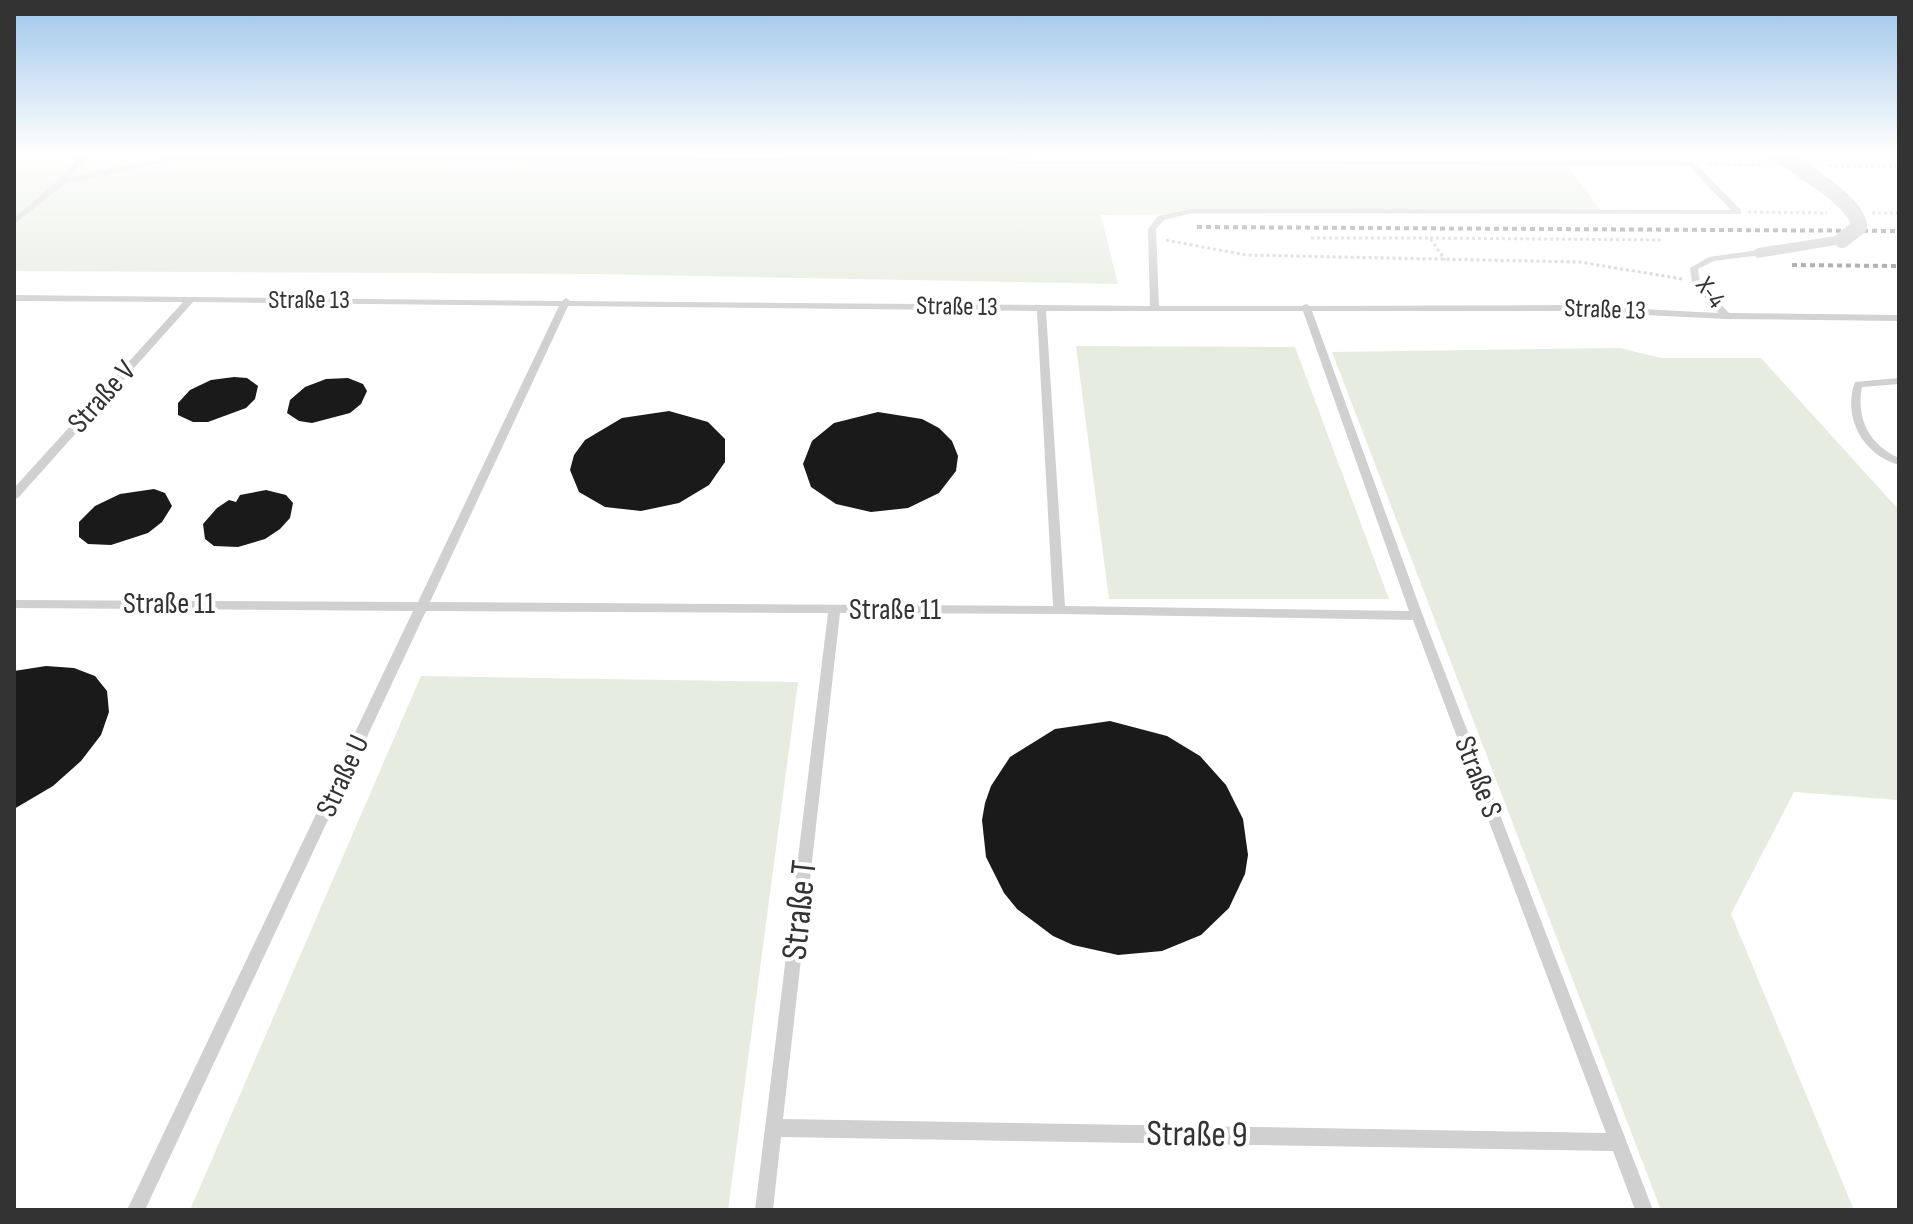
<svg xmlns="http://www.w3.org/2000/svg" width="1913" height="1224" font-family="'Sofia Sans Condensed',sans-serif">
<rect width="100%" height="100%" fill="#fff"/>
<g fill="#e6ecdf">
<path d="M 14,154 L 1899,154 L 1899,167 L 1567,165 L 1600,210 L 1101,215 L 1118,284 L 594,274 L 14,271 Z"/>
<path d="M 1076,346 L 1295,347 L 1389,599 L 1109,599 Z"/>
<path d="M 1620,348 L 1661,358 L 1761,358 L 1899,510 L 1899,800 L 1794,792 L 1731,914 L 1854,1210 L 1661,1210 L 1332,352 Z"/>
<path d="M 421,676 L 798,682 L 728,1210 L 190,1210 Z"/>
</g>
<g fill="#1a1a1a">
<path d="M 234,377 L 247,378 L 258,386 L 255,399 L 246,408 L 208,422 L 193,422 L 178,415 L 178,403 L 190,390 L 211,380 Z"/>
<path d="M 348,378 L 363,384 L 367,391 L 361,404 L 350,413 L 312,423 L 299,421 L 287,413 L 290,400 L 305,387 L 326,379 Z"/>
<path d="M 669,411 L 708,422 L 725,439 L 725,462 L 709,485 L 679,503 L 641,511 L 605,507 L 579,492 L 570,470 L 574,455 L 585,440 L 622,418 Z"/>
<path d="M 878,412 L 922,419 L 939,428 L 952,441 L 958,456 L 956,471 L 939,493 L 908,508 L 871,512 L 836,504 L 811,487 L 803,464 L 812,441 L 834,423 Z"/>
<path d="M 154,489 L 165,493 L 172,506 L 162,522 L 148,533 L 111,545 L 88,544 L 79,537 L 79,522 L 95,506 L 120,494 Z"/>
<path d="M 266,490 L 286,495 L 293,503 L 290,518 L 280,529 L 265,539 L 238,547 L 214,546 L 205,539 L 203,524 L 217,508 L 229,500 L 236,502 L 240,495 Z"/>
<path d="M 46,666 L 74,668 L 95,676 L 107,691 L 109,712 L 101,735 L 81,761 L 53,786 L 14,809 L 14,671 Z"/>
<path d="M 1110,721 L 1167,736 L 1200,756 L 1226,785 L 1243,819 L 1248,855 L 1245,874 L 1229,908 L 1201,935 L 1162,951 L 1118,955 L 1073,945 L 1053,936 L 1017,909 L 1004,893 L 986,857 L 982,820 L 985,803 L 991,786 L 1010,757 L 1055,729 Z"/>
</g>
<g fill="none" stroke-linecap="round" stroke-linejoin="round">
<g stroke="#cdcdcd" stroke-width="3" stroke-dasharray="3 3" stroke-linecap="butt">
<path d="M 1709,164 L 1764,165"/>
<path d="M 1829,166 L 1899,167"/>
<path d="M 1748,212 L 1827,213"/>
<path d="M 1872,213 L 1899,213"/>
<path d="M 1311,238 L 1430,238 L 1445,260"/>
<path d="M 1430,238 L 1662,240"/>
<path d="M 1166,240 L 1246,255 L 1580,262 L 1682,279"/>
</g>
<g fill="#d0d0d0" fill-rule="evenodd">
<path d="M 80,156 L 87,158 L 70,177 L 176,156 L 1694,162 L 1741,210 L 1741,214 L 1191,213 L 1164,220 L 1156,229 L 1159,306 L 1302,306 L 1306,304 L 1310,306 L 1564,305 L 1718,313 L 1692,282 L 1690,268 L 1709,257 L 1758,250 L 1762,253 L 1761,255 L 1714,261 L 1698,269 L 1700,282 L 1729,313 L 1899,315 L 1899,321 L 1726,319 L 1564,311 L 1312,311 L 1423,616 L 1653,1210 L 1635,1210 L 1613,1151 L 781,1137 L 773,1210 L 755,1210 L 828,613 L 426,611 L 145,1210 L 127,1210 L 413,611 L 14,608 L 14,600 L 418,602 L 559,306 L 193,302 L 18,498 L 14,499 L 14,488 L 183,302 L 14,301 L 14,295 L 562,301 L 566,298 L 570,301 L 1150,306 L 1148,229 L 1158,216 L 1191,209 L 1731,210 L 1689,166 L 176,160 L 66,183 L 14,224 L 14,218 L 60,179 ZM 568,306 L 1037,311 L 1053,606 L 430,602 ZM 1046,311 L 1303,311 L 1409,611 L 1065,606 ZM 840,613 L 1059,614 L 1413,620 L 1606,1133 L 783,1119 Z"/>
<path d="M 1899,378 L 1899,384 L 1862,387 C 1856,418 1869,445 1899,458 L 1899,465 C 1863,455 1842,417 1855,382 Z"/>
</g>
<path fill="#d0d0d0" fill-rule="evenodd" d="M 1842,235 L 1850,240 L 1848,243 L 1758,258 L 1750,253 L 1758,248 Z"/>
<g stroke="#888" stroke-width="4" stroke-dasharray="5 4" stroke-linecap="butt">
<path d="M 1197,227 L 1899,231"/>
<path d="M 1792,265 L 1899,266"/>
</g>
<path stroke="#d0d0d0" stroke-width="16" d="M 1779,154 C 1799,169 1859,202 1859,227 L 1842,240"/>
</g>
<linearGradient id="sky" x2="0" y2="1"><stop stop-color="#9ec6ea"/><stop offset="0.47" stop-color="#fff"/><stop offset="1" stop-color="#fff" stop-opacity="0"/></linearGradient>
<rect width="1913" height="326" fill="url(#sky)"/>
<g text-anchor="middle" dominant-baseline="central" stroke-width="8" stroke-linejoin="round" paint-order="stroke">
<g font-size="26" fill="#333" stroke="#fff">
<text transform="translate(1710 293) rotate(54)">X-4</text>
<text x="309" y="300">Straße 13</text>
<text transform="translate(957 307) rotate(1)">Straße 13</text>
<text transform="translate(1605 310) rotate(2)">Straße 13</text>
</g>
<g font-size="30" fill="#333" stroke="#fff">
<text transform="translate(102 397) rotate(-48)">Straße V</text>
<text x="169" y="604">Straße 11</text>
<text x="895" y="610">Straße 11</text>
<text transform="translate(343 776) rotate(-65)">Straße U</text>
<text transform="translate(1478 777) rotate(69)">Straße S</text>
</g>
<g font-size="36" fill="#333" stroke="#fff">
<text transform="translate(800 910) rotate(-84)">Straße T</text>
<text transform="translate(1197 1135) rotate(1)">Straße 9</text>
</g>
</g>
<rect width="1913" height="1224" fill="none" stroke="#333333" stroke-width="32"/>
</svg>
